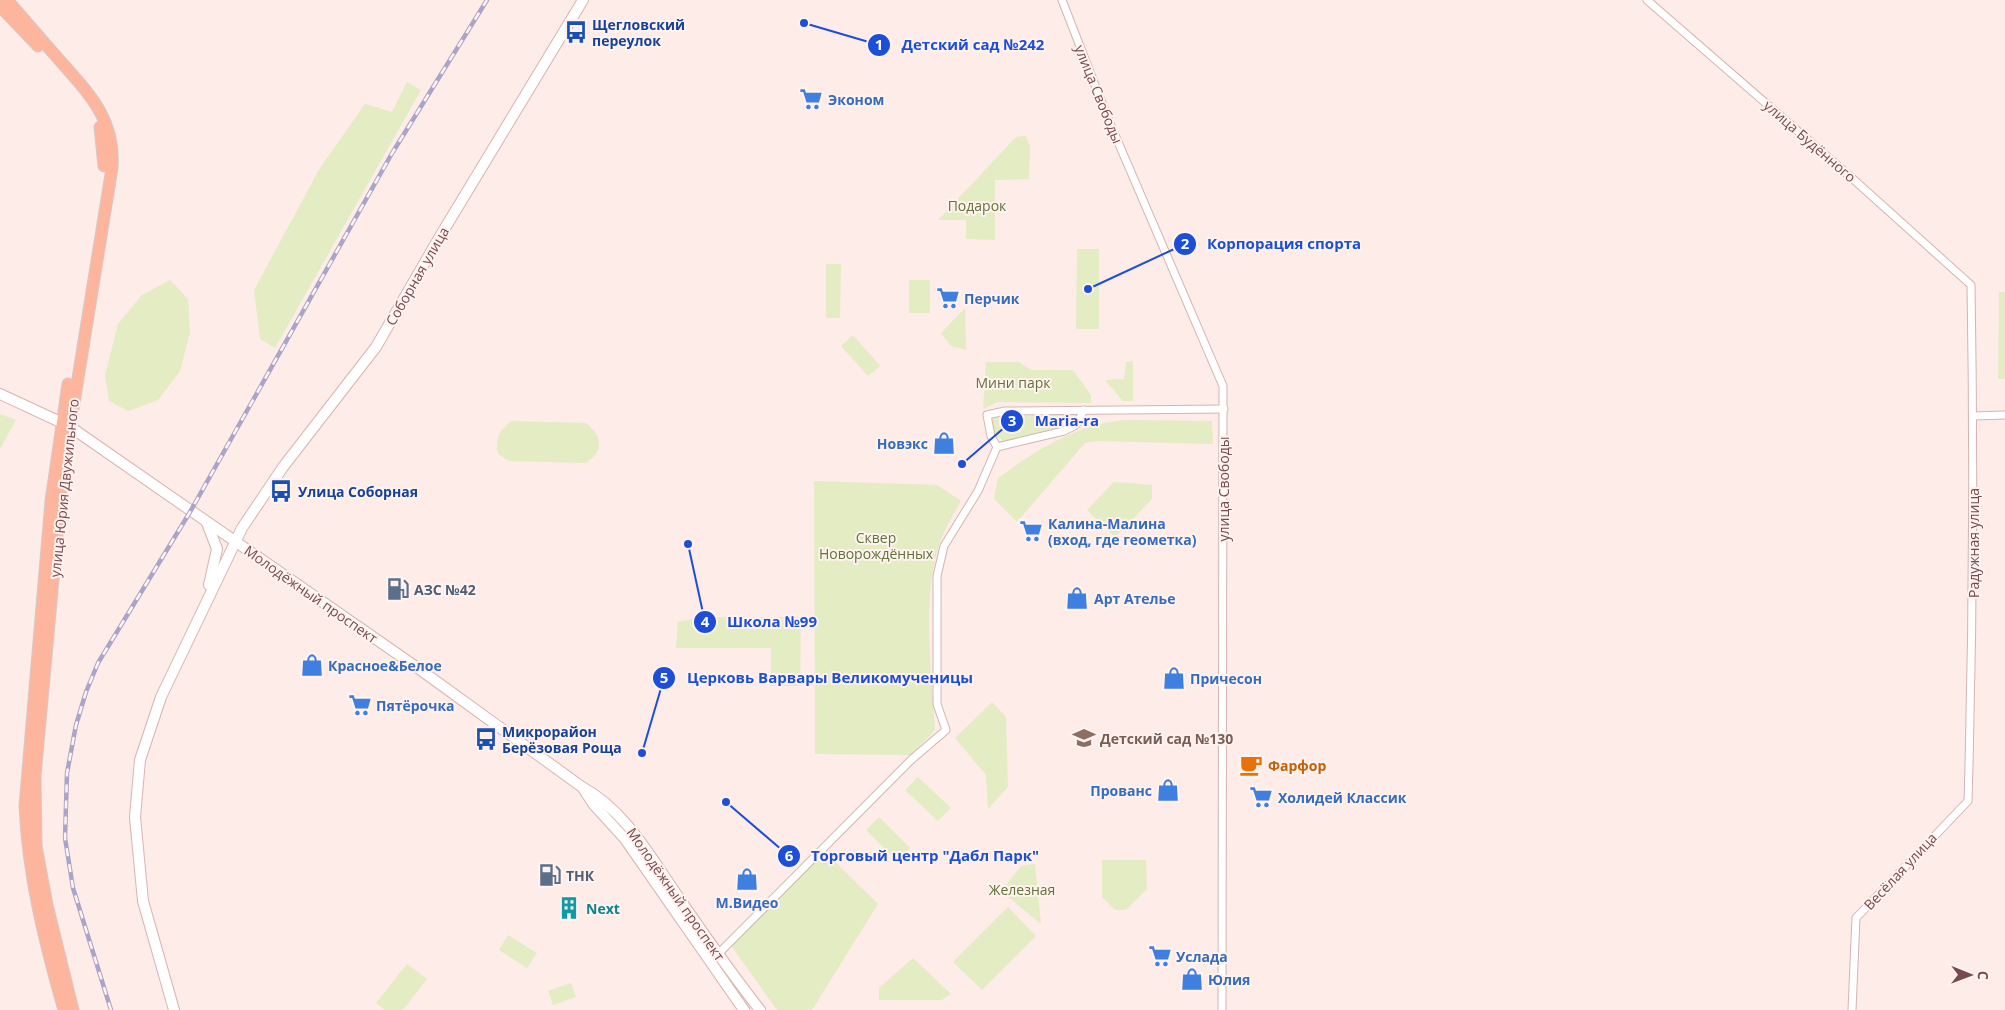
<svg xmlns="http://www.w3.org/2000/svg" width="2005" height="1010" font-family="'Open Sans',sans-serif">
<rect width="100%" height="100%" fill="#fdece7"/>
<g fill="#e4ecc4">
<path d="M 407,82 L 421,90 L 275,348 L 260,339 L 254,290 L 320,168 L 365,104 L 392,112 Z"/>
<path d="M 1026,136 L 1030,147 L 1029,179 L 995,180 L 995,240 L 966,239 L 966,220 L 938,220 L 1016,137 Z"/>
<path d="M 1077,249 L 1099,249 L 1099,329 L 1076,329 Z"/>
<path d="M 826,264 L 841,264 L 840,318 L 826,318 Z"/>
<path d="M 170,280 L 188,299 L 190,332 L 180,371 L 158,400 L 128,411 L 109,401 L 105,375 L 118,324 L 142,295 Z"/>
<rect x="909" y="280" width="21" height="33"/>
<path d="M 1999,292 L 2005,292 L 2005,379 L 1998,379 Z"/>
<path d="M 965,308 L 966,350 L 951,346 L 941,333 Z"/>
<path d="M 853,335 L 880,366 L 868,376 L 841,346 Z"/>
<path d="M 1133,361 L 1133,401 L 1123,401 L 1105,380 L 1124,379 L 1126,362 Z"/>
<path d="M 986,362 L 1019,362 L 1031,370 L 1073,370 L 1091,395 L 1091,403 L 998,402 L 983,409 Z"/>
<path d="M 1079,413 C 1077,417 1076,422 1073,424 C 1059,436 1021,439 1003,441 L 994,433 L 992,418 Z"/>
<path d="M 0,414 L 16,420 L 0,449 Z"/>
<path d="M 1126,420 L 1212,421 L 1213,444 L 1097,441 L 1085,443 L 1017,522 L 994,499 L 998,478 C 1037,450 1076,424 1126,420 Z"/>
<path d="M 512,421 L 586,423 C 602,436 605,450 586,463 L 509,461 L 498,454 C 494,440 500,428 512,421 Z"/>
<path d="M 814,481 L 937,485 L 961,501 C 954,514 945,528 940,542 C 921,598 932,672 935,730 L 911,755 L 815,754 Z"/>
<path d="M 1114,482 L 1152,485 L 1152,499 L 1115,537 L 1087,510 Z"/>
<path d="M 701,617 L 801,617 L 800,686 L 771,686 L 771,648 L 676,648 L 678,622 Z"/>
<path d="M 992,702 L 1006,717 L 1008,787 L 988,809 L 986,775 L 955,738 Z"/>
<path d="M 918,777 L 951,808 L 938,821 L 905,790 Z"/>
<path d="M 879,817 L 910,848 L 897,861 L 866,830 Z"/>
<path d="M 822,849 L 878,904 L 812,1010 L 777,1010 L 729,943 Z"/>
<path d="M 1102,860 L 1146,860 L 1147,889 L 1126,910 L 1115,910 L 1102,897 Z"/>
<path d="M 1035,864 L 1041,924 L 1001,891 L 1021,866 Z"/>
<path d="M 1008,907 L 1036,936 L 982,990 L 953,962 Z"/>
<path d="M 508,935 L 537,953 L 527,968 L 499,950 Z"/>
<path d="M 913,958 L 951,994 L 942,1000 L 879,1000 L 879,988 Z"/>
<path d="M 407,964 L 427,979 L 403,1010 L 385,1010 L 376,1003 Z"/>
<path d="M 571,983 L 576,997 L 553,1005 L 548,991 Z"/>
</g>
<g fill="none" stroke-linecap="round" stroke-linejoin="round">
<defs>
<g id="street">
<path d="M 1062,0 L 1109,121 L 1223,386 L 1222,1010"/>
<path d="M 1647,0 L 1853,179 L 1971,285 C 1974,457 1973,629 1968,801 L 1856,918 L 1852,1010"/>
<path d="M 1973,416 L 2005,415"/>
<path d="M 997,447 L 991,436 L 987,415 L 1005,411 L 1224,409"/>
<path d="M 997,447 L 1064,431 L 1076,425 L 1084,410"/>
<path d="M 718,954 L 911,760 L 946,730 L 937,704 L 937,576 L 944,546 L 978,491 L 997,447"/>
</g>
<g id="secondary">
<path d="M 0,394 L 69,426 L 422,671 L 582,787 C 626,811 651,858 679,898 C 705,936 732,974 760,1010"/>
<path d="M 207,523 L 217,549 L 209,585"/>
<path d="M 583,788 L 594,805 L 625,839 L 744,1010"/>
<path d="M 174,1010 L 143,901 L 135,817 L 140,760 L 161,697 L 242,528 L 283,467 L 376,347 L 439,238 L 583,0"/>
</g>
<g id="primary">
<path d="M 7,0 C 23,18 39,37 55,55 C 86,91 116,117 112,168 L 63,471 L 35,776 L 36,846 L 47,905 L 73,1010"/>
<path d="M 0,6 L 38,46"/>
<path d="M 100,127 L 104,166"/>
<path d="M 64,1010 C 45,943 28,876 25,806 L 51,501 L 68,384"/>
</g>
</defs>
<use href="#street" stroke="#d5b4b2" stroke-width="9"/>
<use href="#secondary" stroke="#dab4b0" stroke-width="12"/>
<use href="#primary" stroke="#d7c9c9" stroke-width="13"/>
<use href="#street" stroke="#fff" stroke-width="7"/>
<use href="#secondary" stroke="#fff" stroke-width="10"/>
<use href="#primary" stroke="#feb59d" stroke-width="11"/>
<defs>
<path id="rail" d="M 111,1010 L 73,888 L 65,838 L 67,773 L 76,725 L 86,692 L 98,663 L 190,512 L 391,155 L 487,0"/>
</defs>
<use href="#rail" stroke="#aaa4c9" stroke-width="4.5"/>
<use href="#rail" stroke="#fff2ef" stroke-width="2.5" stroke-dasharray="8" stroke-linecap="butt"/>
</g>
<defs>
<symbol id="bus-bare" viewBox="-9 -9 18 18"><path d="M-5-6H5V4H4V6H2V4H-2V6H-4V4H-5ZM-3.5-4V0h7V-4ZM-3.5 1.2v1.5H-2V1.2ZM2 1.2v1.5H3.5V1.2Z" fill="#1a4fb4" stroke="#fff2ef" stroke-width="2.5" paint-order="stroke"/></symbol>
<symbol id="supermarket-bare" viewBox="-9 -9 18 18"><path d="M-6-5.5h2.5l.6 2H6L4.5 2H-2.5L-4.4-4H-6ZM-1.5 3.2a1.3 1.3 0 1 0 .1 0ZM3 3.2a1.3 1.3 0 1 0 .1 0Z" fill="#3f7fe0" stroke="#fff2ef" stroke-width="2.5" paint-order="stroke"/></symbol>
<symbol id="shop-bare" viewBox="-9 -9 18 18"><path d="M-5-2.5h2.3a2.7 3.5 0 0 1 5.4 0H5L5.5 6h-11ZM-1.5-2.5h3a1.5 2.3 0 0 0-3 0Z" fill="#3f7fe0" stroke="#fff2ef" stroke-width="2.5" paint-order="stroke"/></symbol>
<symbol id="fuel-bare" viewBox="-9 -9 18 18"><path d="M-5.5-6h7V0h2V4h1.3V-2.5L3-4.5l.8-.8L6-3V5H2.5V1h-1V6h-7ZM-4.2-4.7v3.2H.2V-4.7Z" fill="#5c6f8a" stroke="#fff2ef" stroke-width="2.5" paint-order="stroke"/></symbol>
<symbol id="school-bare" viewBox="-9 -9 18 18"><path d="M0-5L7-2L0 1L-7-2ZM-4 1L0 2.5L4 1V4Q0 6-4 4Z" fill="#8d6e63" stroke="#fff2ef" stroke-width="2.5" paint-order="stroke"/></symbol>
<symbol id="cafe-bare" viewBox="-9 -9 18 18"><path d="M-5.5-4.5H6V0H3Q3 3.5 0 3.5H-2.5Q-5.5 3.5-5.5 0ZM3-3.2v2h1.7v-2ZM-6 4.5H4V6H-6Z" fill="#e8710a" stroke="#fff2ef" stroke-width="2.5" paint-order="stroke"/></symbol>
<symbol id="building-bare" viewBox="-9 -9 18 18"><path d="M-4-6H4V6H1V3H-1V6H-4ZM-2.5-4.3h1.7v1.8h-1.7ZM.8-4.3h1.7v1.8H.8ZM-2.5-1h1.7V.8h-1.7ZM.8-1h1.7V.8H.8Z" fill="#0f9aa8" stroke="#fff2ef" stroke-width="2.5" paint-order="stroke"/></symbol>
</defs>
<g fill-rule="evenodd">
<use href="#bus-bare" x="560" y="16" width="32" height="32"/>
<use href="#supermarket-bare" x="795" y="83" width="32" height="32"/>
<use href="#supermarket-bare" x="932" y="282" width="32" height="32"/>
<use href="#shop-bare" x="928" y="427" width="32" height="32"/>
<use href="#bus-bare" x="265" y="475" width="32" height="32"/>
<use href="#supermarket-bare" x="1015" y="515" width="32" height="32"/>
<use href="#fuel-bare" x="382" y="573" width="32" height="32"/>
<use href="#shop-bare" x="1061" y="582" width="32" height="32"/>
<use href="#shop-bare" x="296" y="649" width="32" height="32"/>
<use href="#shop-bare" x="1158" y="662" width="32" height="32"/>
<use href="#supermarket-bare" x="344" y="689" width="32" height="32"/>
<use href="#school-bare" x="1068" y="722" width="32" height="32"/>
<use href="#bus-bare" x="470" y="723" width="32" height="32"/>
<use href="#cafe-bare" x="1235" y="749" width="32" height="32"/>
<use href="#shop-bare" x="1152" y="774" width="32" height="32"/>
<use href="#supermarket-bare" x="1245" y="781" width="32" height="32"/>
<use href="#fuel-bare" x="534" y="859" width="32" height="32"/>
<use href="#shop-bare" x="731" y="863" width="32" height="32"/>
<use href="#building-bare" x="553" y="892" width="32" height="32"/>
<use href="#supermarket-bare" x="1144" y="940" width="32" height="32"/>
<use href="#shop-bare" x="1176" y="963" width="32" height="32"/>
</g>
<g text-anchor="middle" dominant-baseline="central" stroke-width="4" stroke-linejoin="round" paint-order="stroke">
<g font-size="14" font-weight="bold" fill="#164399" stroke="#fff2ef" text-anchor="start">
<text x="592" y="24">Щегловский<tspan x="592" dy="16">переулок</tspan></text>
<text x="298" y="491">Улица Соборная</text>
<text x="502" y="731">Микрорайон<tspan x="502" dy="16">Берёзовая Роща</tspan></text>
</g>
<g font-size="14" fill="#794a4b" stroke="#fff2ef">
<text transform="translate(1099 94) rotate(68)">улица Свободы</text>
<text transform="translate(1810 141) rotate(41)">улица Будённого</text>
<text transform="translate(417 276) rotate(-60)">Соборная улица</text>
<text transform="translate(64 488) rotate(-84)">улица Юрия Двужильного</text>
<text transform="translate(1223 489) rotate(-90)">улица Свободы</text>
<text transform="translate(1973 543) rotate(-90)">Радужная улица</text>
<text transform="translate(311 594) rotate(35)">Молодёжный проспект</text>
<text transform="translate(1900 871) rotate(-47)">Весёлая улица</text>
<text transform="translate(676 894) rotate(55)">Молодёжный проспект</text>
</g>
<g font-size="14" font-weight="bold" fill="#366cbe" stroke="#fff2ef" text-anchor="start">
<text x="828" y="99">Эконом</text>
<text x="964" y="298">Перчик</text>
<text x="928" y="443" text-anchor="end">Новэкс</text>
<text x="1048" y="523">Калина-Малина<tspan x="1048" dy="16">(вход, где геометка)</tspan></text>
<text x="1094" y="598">Арт Ателье</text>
<text x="328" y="665">Красное&amp;Белое</text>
<text x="1190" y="678">Причесон</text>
<text x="376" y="705">Пятёрочка</text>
<text x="1152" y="790" text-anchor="end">Прованс</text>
<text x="1278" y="797">Холидей Классик</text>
<text x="747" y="902" text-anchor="middle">М.Видео</text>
<text x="1176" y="956">Услада</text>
<text x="1208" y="979">Юлия</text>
</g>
<g font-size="14" fill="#62733b" stroke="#fff2ef">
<text x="977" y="205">Подарок</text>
<text x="1013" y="382">Мини парк</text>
<text x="876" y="537">Сквер<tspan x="876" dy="16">Новорождённых</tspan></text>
<text x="1022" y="889">Железная</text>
</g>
<g font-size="14" font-weight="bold" fill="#4e5e75" stroke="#fff2ef" text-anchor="start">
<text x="414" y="589">АЗС №42</text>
<text x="566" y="875">ТНК</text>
</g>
<g font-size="14" font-weight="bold" fill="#785e54" stroke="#fff2ef" text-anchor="start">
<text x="1100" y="738">Детский сад №130</text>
</g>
<g font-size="14" font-weight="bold" fill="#c56008" stroke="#fff2ef" text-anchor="start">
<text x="1268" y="765">Фарфор</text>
</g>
<g font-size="14" font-weight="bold" fill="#0d838f" stroke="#fff2ef" text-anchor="start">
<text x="586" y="908">Next</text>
</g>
</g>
<path fill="none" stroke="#1d4ed8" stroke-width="2" d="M804 23L879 45M1088 289L1185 244M962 464L1012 421M688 544L705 622M642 753L664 678M726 802L789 856"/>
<g fill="#1d4ed8" stroke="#fff2ef" stroke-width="2">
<circle cx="804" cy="23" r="5"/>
<circle cx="1088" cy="289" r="5"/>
<circle cx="962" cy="464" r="5"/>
<circle cx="688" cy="544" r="5"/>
<circle cx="642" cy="753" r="5"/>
<circle cx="726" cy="802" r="5"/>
<circle cx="879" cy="45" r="12"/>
<circle cx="1185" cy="244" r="12"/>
<circle cx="1012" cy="421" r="12"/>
<circle cx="705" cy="622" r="12"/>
<circle cx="664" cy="678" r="12"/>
<circle cx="789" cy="856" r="12"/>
</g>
<g font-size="15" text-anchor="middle" font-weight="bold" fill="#fff">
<text x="879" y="50">1</text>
<text x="1185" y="249">2</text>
<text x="1012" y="426">3</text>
<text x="705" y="627">4</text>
<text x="664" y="683">5</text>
<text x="789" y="861">6</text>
</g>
<g font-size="15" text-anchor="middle" font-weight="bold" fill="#1d4ed8" stroke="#fff2ef" stroke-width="4" stroke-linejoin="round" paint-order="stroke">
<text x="973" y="50">Детский сад №242</text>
<text x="1284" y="249">Корпорация спорта</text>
<text x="1067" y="426">Maria-ra</text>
<text x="772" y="627">Школа №99</text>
<text x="830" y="683">Церковь Варвары Великомученицы</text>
<text x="925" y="861">Торговый центр "Дабл Парк"</text>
</g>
<g transform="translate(1970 975) rotate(91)" stroke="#fff2ef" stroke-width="4" paint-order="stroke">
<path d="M0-4L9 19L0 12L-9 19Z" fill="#794a4b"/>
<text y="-8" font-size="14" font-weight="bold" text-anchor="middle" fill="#794a4b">С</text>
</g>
</svg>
